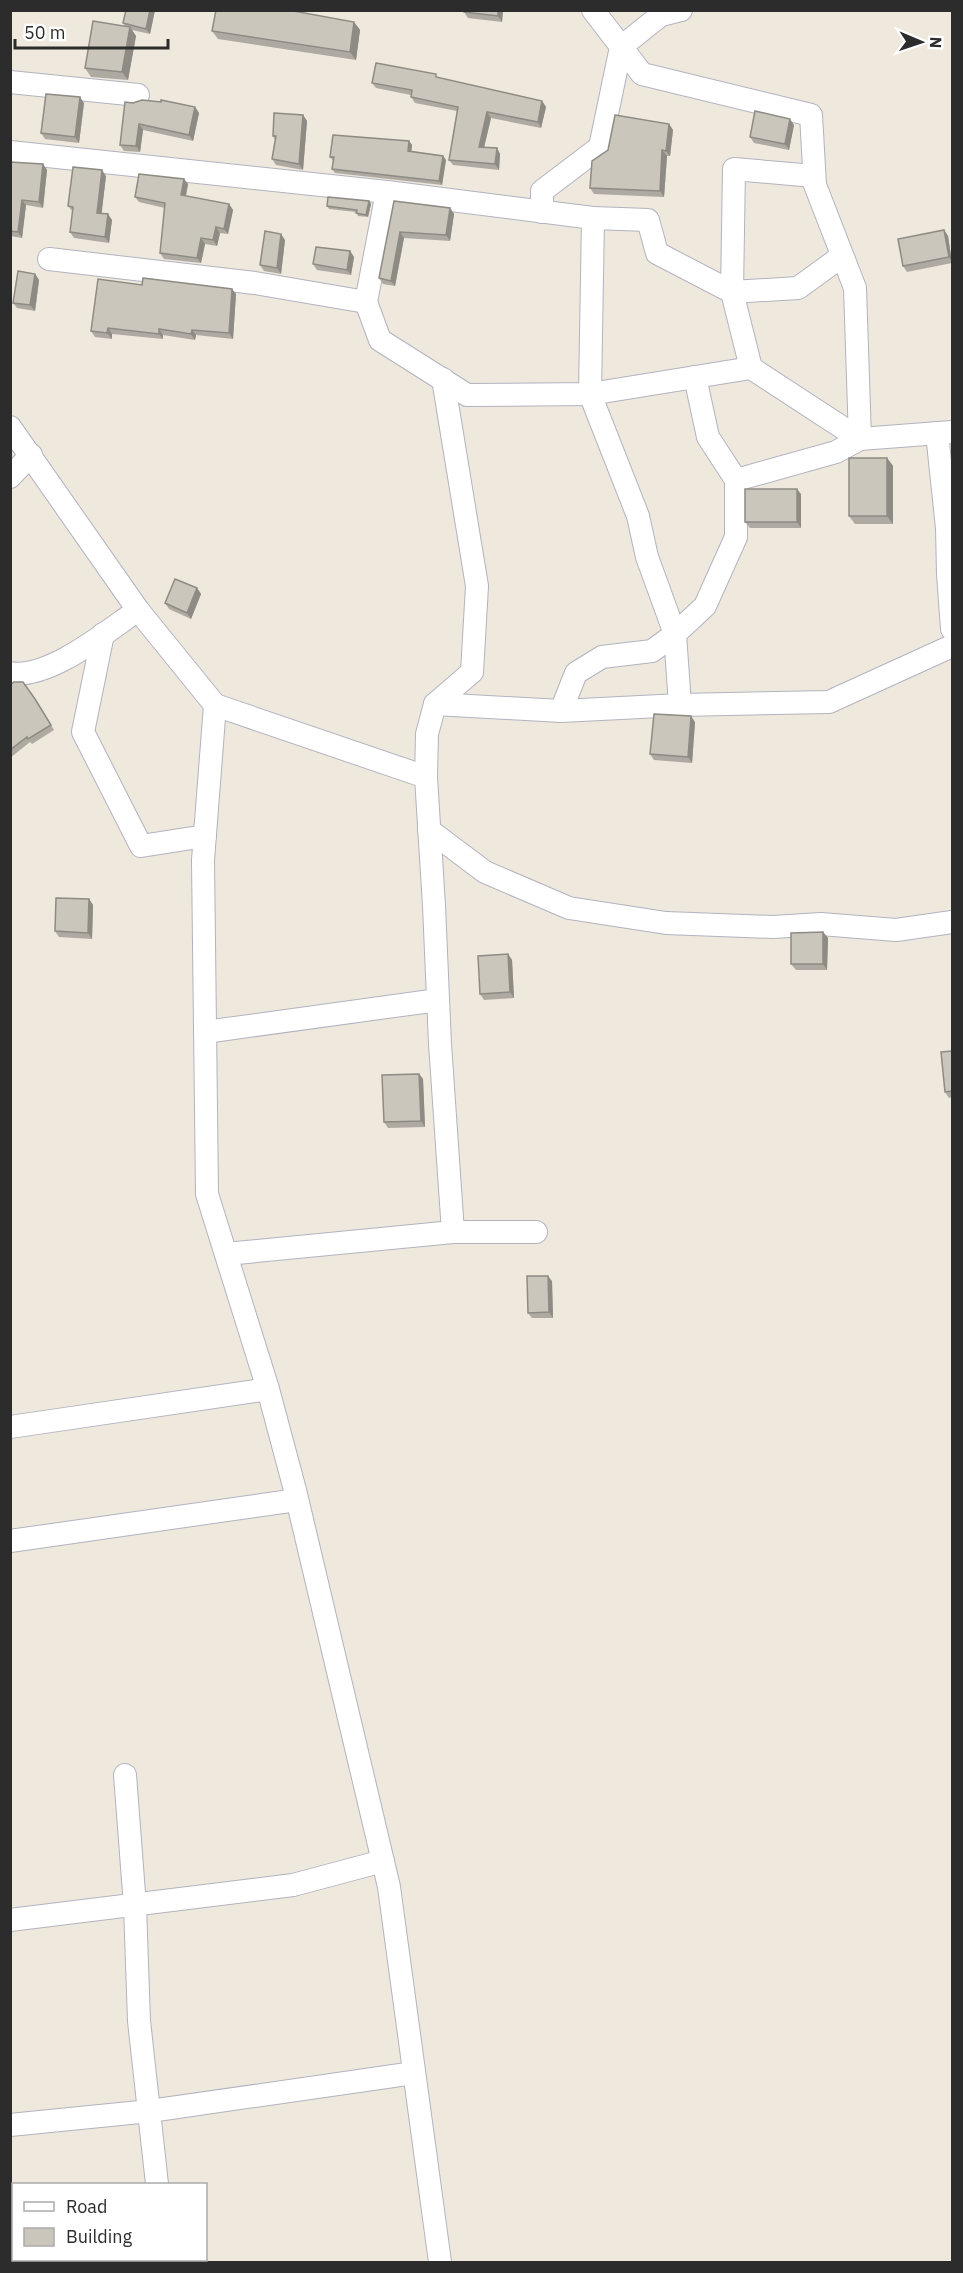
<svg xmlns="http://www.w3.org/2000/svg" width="963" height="2273" font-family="'IBM Plex Sans',sans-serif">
<rect width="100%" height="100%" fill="#efe8dd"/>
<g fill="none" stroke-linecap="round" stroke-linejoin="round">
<defs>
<g id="minor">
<path d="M 593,10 L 642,74 L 811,115 L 815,185 L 855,288 L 860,439 L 952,432"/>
<path d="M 10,82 L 138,95"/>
<path d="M 10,152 L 387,192 L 366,302 L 255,283 L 49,259"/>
<path d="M 814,176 L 734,169 L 732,292 L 798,288 L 842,256"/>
<path d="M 542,212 L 542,191 L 600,147 L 621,47 L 661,15 L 681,10"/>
<path d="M 593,218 L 648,220 L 657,253 L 732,292 L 751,368"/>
<path d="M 366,302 L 380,340 L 467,395 L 590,394 L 593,218 L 387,192"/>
<path d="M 443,379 L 477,586 L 472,672 L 435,704 L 427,734 L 426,777 L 434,906 L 440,1044 L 453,1232 L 536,1232"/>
<path d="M 10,427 L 138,610 L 215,705 L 203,860 L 207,1194 L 268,1389 L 295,1490 L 389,1887 L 440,2262"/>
<path d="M 937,433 L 947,528 L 948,574 L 952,629"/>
<path d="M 10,477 L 31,455"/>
<path d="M 103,634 L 83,732 L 141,846 L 205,836"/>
<path d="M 10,673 C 49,680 107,631 138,610"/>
<path d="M 435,704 L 561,711 L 680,705 L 829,702 L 952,646"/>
<path d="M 215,705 L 426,777"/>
<path d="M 680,705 L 675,634 L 647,557 L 638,516 L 590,394 L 751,368 L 860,439 L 836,452 L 736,480"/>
<path d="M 561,711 L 576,673 L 602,657 L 652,651 L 675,634 L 705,606 L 736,537 L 736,480 L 708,437 L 695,377"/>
<path d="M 429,830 L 485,872 L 569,908 L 666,923 L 773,927 L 821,924 L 896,930 L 952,922"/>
<path d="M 205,1032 L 438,1000"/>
<path d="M 226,1254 L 453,1232"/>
<path d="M 10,1427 L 268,1389"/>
<path d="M 10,1541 L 297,1500"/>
<path d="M 125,1775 L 135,1906 L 139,2021 L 157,2184"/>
<path d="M 10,1920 L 293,1885 L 383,1861"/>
<path d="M 10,2125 L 150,2111 L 414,2073"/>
<path d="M 10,2224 L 14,2224"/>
<path d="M 164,2260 L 164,2262"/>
</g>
</defs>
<use href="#minor" stroke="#b1b3c1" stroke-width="24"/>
<use href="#minor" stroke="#fff" stroke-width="22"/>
</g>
<g fill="#aeaaa2">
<path d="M 155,10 L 150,34 L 132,30 L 136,36 L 128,80 L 91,77 L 85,68 L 125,26 L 123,23 Z"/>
<path d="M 464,10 L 503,10 L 502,22 L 468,18 L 464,12 Z"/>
<path d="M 354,22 L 360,30 L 356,60 L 218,39 L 212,31 Z"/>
<path d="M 439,78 L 542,101 L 546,107 L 541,128 L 491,118 L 484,147 L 497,148 L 500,154 L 499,170 L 453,165 L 449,160 L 457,111 L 415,103 L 411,97 L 411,95 L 376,88 L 372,83 Z"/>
<path d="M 125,102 L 195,107 L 199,113 L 193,141 L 143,130 L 140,152 L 124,151 L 120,145 Z"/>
<path d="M 84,103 L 79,143 L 45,139 L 41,133 Z"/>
<path d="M 303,115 L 307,121 L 303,170 L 276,165 L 272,159 L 275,140 L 273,136 Z"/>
<path d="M 669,124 L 673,130 L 670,156 L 667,156 L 664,197 L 594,194 L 590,188 Z"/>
<path d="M 794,125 L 789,150 L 754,143 L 750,137 Z"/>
<path d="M 409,141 L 412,145 L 411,151 L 443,156 L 446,160 L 442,185 L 335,173 L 332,169 L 333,161 L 330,157 Z"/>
<path d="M 10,162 L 43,164 L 47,170 L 43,208 L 26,205 L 22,238 L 10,236 Z"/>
<path d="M 106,176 L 101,214 L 112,220 L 109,243 L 74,238 L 70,232 L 73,212 L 68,206 Z"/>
<path d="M 188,184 L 186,196 L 229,204 L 233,210 L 228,234 L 220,233 L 217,246 L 205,244 L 201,263 L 164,259 L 160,253 L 165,208 L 139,202 L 135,197 Z"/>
<path d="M 369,201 L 371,204 L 368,217 L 358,216 L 356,212 L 329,209 L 327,206 Z"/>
<path d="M 394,201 L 450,208 L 454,214 L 450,241 L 404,238 L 395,286 L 383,284 L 379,278 Z"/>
<path d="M 944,230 L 948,236 L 952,263 L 907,272 L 903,266 Z"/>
<path d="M 285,240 L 281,274 L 264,271 L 260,265 Z"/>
<path d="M 350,251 L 354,257 L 351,275 L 317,270 L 313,264 Z"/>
<path d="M 35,274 L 39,280 L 35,311 L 17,308 L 13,303 Z"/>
<path d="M 142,285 L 232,289 L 236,294 L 233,339 L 196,335 L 195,340 L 163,335 L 163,339 L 112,334 L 112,339 L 95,337 L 91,331 Z"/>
<path d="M 887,458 L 893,466 L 893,524 L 855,524 L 849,516 Z"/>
<path d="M 801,494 L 801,528 L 750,528 L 745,522 Z"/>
<path d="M 197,588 L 201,594 L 191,619 L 169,609 L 165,603 Z"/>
<path d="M 10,685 L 38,703 L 54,730 L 32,744 L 30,742 L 10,758 Z"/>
<path d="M 695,722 L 692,763 L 654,760 L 650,754 Z"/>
<path d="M 89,899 L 93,905 L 92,939 L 59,937 L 55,931 Z"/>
<path d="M 823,932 L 828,938 L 827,970 L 796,970 L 791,964 Z"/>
<path d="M 508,954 L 512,960 L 514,998 L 484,1000 L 480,994 Z"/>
<path d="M 952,1051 L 952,1097 L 949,1098 L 945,1092 Z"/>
<path d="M 419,1074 L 423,1079 L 425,1127 L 388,1128 L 384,1122 Z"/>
<path d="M 552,1281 L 553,1318 L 532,1318 L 528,1313 Z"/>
</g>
<g fill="#8d8b84">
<path d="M 150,10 L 155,10 L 150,34 L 146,29 Z"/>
<path d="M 498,10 L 503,10 L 502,22 L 498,16 Z"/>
<path d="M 354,22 L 360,30 L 356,60 L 350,52 Z"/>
<path d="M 130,27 L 136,36 L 128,80 L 122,72 Z"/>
<path d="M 80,97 L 84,103 L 79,143 L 75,137 Z"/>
<path d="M 542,101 L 546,107 L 541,128 L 538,122 Z"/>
<path d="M 195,107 L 199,113 L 193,141 L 189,135 Z"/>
<path d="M 487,112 L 491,118 L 483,152 L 479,147 Z"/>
<path d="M 303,115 L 307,121 L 303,170 L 299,164 Z"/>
<path d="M 790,119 L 794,125 L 789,150 L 785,144 Z"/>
<path d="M 139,124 L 143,130 L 140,152 L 136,146 Z"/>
<path d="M 669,124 L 673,130 L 670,156 L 666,151 Z"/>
<path d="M 409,141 L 412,145 L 411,155 L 408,151 Z"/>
<path d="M 497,148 L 500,154 L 499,170 L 495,164 Z"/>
<path d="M 662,150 L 667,156 L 664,197 L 660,191 Z"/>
<path d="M 443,156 L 446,160 L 442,185 L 439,181 Z"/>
<path d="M 43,164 L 47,170 L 43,208 L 39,202 Z"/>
<path d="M 102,170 L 106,176 L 101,219 L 97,213 Z"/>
<path d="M 184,179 L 188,184 L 185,200 L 181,195 Z"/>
<path d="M 22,200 L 26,205 L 22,238 L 18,232 Z"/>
<path d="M 369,201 L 371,204 L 368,217 L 366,215 Z"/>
<path d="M 229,204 L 233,210 L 228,234 L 224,229 Z"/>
<path d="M 450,208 L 454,214 L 450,241 L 446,235 Z"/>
<path d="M 108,214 L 112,220 L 109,243 L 105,237 Z"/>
<path d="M 216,227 L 220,233 L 217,246 L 213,240 Z"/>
<path d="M 944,230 L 948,236 L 952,262 L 949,257 Z"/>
<path d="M 400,232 L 404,238 L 395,286 L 391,281 Z"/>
<path d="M 281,234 L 285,240 L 281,274 L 277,268 Z"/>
<path d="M 201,238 L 205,244 L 201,263 L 197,258 Z"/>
<path d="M 350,251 L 354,257 L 351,275 L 347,270 Z"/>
<path d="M 35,274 L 39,280 L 35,311 L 30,305 Z"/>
<path d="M 232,289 L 236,294 L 233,339 L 229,333 Z"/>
<path d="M 108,328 L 112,334 L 112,339 L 107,333 Z"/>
<path d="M 159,329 L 163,335 L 163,339 L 159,334 Z"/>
<path d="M 192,330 L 196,335 L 195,340 L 191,334 Z"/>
<path d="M 887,458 L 893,466 L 893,524 L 887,516 Z"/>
<path d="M 797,489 L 801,494 L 801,528 L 797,522 Z"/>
<path d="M 197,588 L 201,594 L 191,619 L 187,613 Z"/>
<path d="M 691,716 L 695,722 L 692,763 L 688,757 Z"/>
<path d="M 89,899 L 93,905 L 92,939 L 88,933 Z"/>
<path d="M 823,932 L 828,938 L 827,970 L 823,964 Z"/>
<path d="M 508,954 L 512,960 L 514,998 L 510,992 Z"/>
<path d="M 419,1074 L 423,1079 L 425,1127 L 421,1121 Z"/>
<path d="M 548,1276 L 552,1281 L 553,1318 L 549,1312 Z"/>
</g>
<g fill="#cac6bc" stroke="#8d8b84" stroke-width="1.5">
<path d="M 126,10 L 150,10 L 146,29 L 123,23 Z"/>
<path d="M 216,10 L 288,10 L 354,22 L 350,52 L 212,31 Z"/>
<path d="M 464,10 L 498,10 L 498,16 L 464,12 Z"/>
<path d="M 93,21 L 130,27 L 122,72 L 85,68 Z"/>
<path d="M 376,63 L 436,74 L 436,77 L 542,101 L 538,122 L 487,112 L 479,147 L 497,148 L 495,164 L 449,160 L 458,107 L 411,97 L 412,90 L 372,83 Z"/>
<path d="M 46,94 L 80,97 L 75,137 L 41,133 Z"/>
<path d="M 142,100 L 161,102 L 161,100 L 195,107 L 189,135 L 139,124 L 136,146 L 120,145 L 125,102 L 133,103 Z"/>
<path d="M 755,111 L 790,119 L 785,144 L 750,137 Z"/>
<path d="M 274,113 L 303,115 L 299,164 L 272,159 L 276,136 L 273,136 Z"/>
<path d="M 615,115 L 669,124 L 666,151 L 662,150 L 660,191 L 590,188 L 592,161 L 608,150 Z"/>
<path d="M 333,135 L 409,141 L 408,151 L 443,156 L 439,181 L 332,169 L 334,157 L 330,157 Z"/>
<path d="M 10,162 L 43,164 L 39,202 L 22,200 L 18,232 L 10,231 Z"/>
<path d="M 73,167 L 102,170 L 97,213 L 108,214 L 105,237 L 70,232 L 73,207 L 68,206 Z"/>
<path d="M 139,174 L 184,179 L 181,195 L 229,204 L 224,229 L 216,227 L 213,240 L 201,238 L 197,258 L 160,253 L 165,203 L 135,197 Z"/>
<path d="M 328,197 L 369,201 L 366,215 L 356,213 L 357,210 L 327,206 Z"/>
<path d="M 394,201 L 450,208 L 446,235 L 400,232 L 391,281 L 379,278 Z"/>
<path d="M 944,230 L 949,257 L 903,266 L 898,239 Z"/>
<path d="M 265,231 L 281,234 L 277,268 L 260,265 Z"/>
<path d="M 316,247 L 350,251 L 347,270 L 313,264 Z"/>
<path d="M 18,271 L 35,274 L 30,305 L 13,303 Z"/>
<path d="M 143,278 L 232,289 L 229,333 L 192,330 L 191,334 L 159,329 L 159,334 L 108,328 L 107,333 L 91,331 L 98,279 L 142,285 Z"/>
<rect x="849" y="458" width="38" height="58"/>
<rect x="745" y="489" width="52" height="33"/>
<path d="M 175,579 L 197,588 L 187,613 L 165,603 Z"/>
<path d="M 14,682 L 23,682 L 35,699 L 51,725 L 28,739 L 27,737 L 10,750 L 10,685 Z"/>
<path d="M 654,714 L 691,716 L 688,757 L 650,754 Z"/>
<path d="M 56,898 L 89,899 L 88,933 L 55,931 Z"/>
<path d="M 823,932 L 823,964 L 791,964 L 791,933 Z"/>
<path d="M 508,954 L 510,992 L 480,994 L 478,956 Z"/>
<path d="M 952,1051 L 952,1091 L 945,1092 L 941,1052 Z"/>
<path d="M 419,1074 L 421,1121 L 384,1122 L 382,1075 Z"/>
<path d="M 527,1276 L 548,1276 L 549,1312 L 528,1313 Z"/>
</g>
<rect width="963" height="2273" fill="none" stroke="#2c2c2c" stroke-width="24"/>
<rect x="12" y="2183" width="195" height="78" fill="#ffffff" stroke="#ababab" stroke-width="1.5"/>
<rect x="24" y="2202" width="30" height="9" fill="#ffffff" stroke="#ababab" stroke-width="1.5"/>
<text x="66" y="2213" font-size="18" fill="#2c2c2c">Road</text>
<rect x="24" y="2228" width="30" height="18" fill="#cac6bc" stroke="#ababab" stroke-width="1.5"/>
<text x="66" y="2243" font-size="18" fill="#2c2c2c">Building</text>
<g transform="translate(921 42) rotate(92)" stroke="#ffffff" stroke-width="4.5" paint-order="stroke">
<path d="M0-4.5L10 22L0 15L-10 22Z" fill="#2c2c2c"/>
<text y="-9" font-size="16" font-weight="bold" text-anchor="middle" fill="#2c2c2c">N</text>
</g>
<path d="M15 39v9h153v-9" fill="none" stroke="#2c2c2c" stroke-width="3"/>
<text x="24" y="39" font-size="18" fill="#2c2c2c" stroke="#ffffff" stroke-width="4.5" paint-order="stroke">50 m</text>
</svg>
